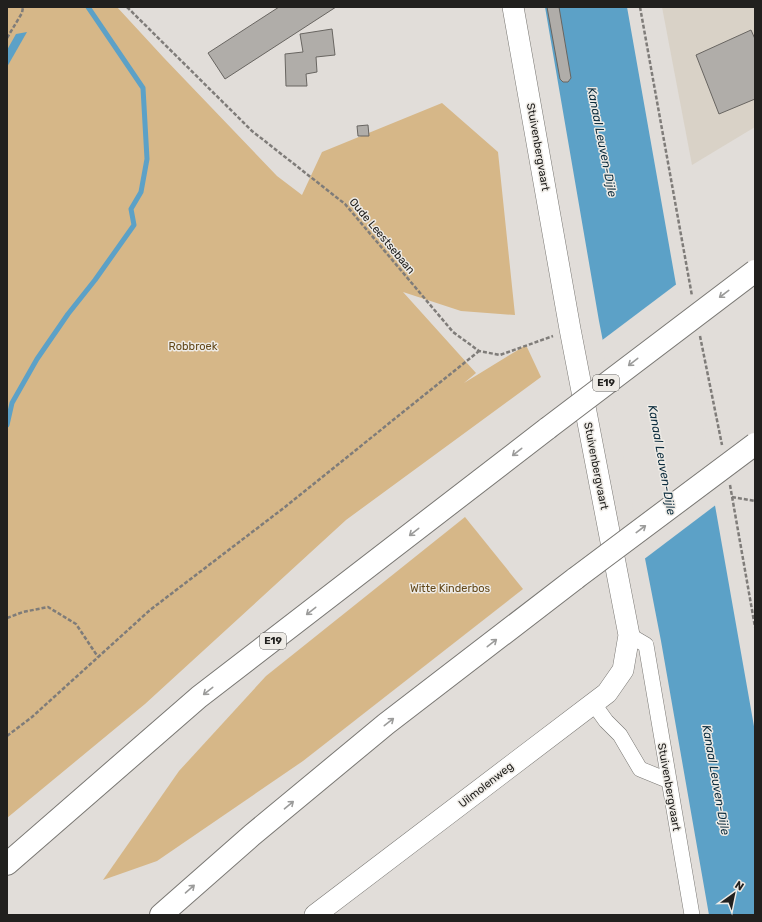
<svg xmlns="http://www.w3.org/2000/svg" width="762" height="922" font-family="Rubik,sans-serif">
<rect width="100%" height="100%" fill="#e1ddd9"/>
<path fill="#d9d2c7" d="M 662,7 L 755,7 L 755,127 L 692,165 Z"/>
<g fill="#d6b788">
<path d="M 7,7 L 117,7 L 164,58 L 277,176 L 302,195 L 322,152 L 442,103 L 498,152 L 515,315 L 461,311 L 403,292 L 476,373 L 464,383 L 526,345 L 541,377 L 346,520 L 145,704 L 7,818 Z"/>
<path d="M 465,517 L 523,589 L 303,761 L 157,861 L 103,880 L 179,771 L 266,676 Z"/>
</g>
<g fill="#5ca1c7">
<path d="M 545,7 L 627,7 L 755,732 L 755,915 L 709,915 L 661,641 L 599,321 Z"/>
<path d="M 27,32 L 7,67 L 7,50 L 16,34 Z"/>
</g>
<path fill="#e1ddd9" d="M 678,283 L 717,504 L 643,560 L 601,341 Z"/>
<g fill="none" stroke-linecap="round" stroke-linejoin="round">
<path stroke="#5ca1c7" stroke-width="5" d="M 7,425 L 12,403 L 37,359 L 68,314 L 95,280 L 134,225 L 131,209 L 141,192 L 147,159 L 143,88 L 88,7"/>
</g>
<g fill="#b0ada9" stroke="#686561">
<path d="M 279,7 L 336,7 L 225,79 L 208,53 Z"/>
<path d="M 547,7 L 559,7 L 571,78 L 568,82 L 563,82 L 560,79 Z"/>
<path d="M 332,29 L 335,55 L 316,57 L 317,72 L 306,74 L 307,86 L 286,86 L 285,54 L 303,52 L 300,34 Z"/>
<path d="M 751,30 L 755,39 L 755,99 L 719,114 L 696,55 Z"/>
<path d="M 368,125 L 369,136 L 358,136 L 357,126 Z"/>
</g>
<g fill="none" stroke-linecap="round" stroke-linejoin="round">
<defs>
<g id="minor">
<path d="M 629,635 L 646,645 L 692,915"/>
<path d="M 593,703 L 606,721 L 620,735 L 640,769 L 667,780"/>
</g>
<path id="secondary" d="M 315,915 L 607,693 L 623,670 L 629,635 L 570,329 L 513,7"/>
<g id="motorway">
<path d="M 7,864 L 199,697 L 548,428"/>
<path d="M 161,915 L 252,835 L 386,724 L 576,578"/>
</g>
</defs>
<use href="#minor" stroke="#797773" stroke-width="16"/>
<use href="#secondary" stroke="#797773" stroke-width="22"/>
<use href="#motorway" stroke="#797773" stroke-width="24"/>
<g stroke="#7f7c79" stroke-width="2.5" stroke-dasharray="4 2" stroke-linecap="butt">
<path d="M 127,7 L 252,131 L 345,204 L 453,332 L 479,351 L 500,355 L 553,336"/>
<path d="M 640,7 L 692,296"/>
<path d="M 7,38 L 22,13 L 23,7"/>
<path d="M 700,336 L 722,445"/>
<path d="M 730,485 L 755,627"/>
<path d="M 732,497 L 755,501"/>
<path d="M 7,618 L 23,612 L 48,607 L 76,624 L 98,657"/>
<path d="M 7,736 L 32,717 L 150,610 L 285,507 L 479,351"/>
</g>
<use href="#minor" stroke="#fff" stroke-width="15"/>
<use href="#secondary" stroke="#fff" stroke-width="21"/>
<use href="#motorway" stroke="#fff" stroke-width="22"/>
<defs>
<g id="motorway-bridge">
<path d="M 548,428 L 755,271"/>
<path d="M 576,578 L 755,444"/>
</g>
</defs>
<use href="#motorway-bridge" stroke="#797773" stroke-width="24" stroke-linecap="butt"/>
<use href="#motorway-bridge" stroke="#fff" stroke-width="22"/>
</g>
<defs><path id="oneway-shaft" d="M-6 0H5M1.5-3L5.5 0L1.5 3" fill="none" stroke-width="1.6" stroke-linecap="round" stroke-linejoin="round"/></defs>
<g stroke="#9b9b9a">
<use href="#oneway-shaft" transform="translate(724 294) rotate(143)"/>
<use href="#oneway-shaft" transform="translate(633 362) rotate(142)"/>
<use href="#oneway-shaft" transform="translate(517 452) rotate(142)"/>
<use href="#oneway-shaft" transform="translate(641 529) rotate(-37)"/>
<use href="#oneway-shaft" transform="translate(414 532) rotate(142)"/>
<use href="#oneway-shaft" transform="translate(311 611) rotate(142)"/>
<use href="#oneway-shaft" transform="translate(492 643) rotate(-38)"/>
<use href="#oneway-shaft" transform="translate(208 691) rotate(142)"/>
<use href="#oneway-shaft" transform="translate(389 722) rotate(-38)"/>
<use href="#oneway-shaft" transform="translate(289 805) rotate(-40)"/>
<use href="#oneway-shaft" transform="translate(190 889) rotate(-41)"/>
</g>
<g text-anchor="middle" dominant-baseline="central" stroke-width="3" stroke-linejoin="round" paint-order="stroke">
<g fill="#eeebe6" stroke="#5e5d5a" stroke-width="1">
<rect x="593" y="375" width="26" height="16" rx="3"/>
<rect x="260" y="633" width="26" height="16" rx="3"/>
</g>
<g font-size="10" font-weight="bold" fill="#21201e">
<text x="606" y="383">E19</text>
<text x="273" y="641">E19</text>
</g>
<g font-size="11" fill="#21201e" stroke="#eeebe6">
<text transform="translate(538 147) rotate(80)">Stuivenbergvaart</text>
<text transform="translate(382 236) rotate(50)">Oude Leestsebaan</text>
<text transform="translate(596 466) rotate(79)">Stuivenbergvaart</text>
<text transform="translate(486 785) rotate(-38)">Uilmolenweg</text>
<text transform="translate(669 787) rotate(80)">Stuivenbergvaart</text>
</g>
<g font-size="11" fill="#624718" stroke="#eeebe6">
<text x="193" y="346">Robbroek</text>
<text x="450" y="588">Witte Kinderbos</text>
</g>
<g font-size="12" font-style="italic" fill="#0d2d3e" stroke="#eeebe6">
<text transform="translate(602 142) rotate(79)">Kanaal Leuven-Dijle</text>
<text transform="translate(662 460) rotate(80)">Kanaal Leuven-Dijle</text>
<text transform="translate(716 780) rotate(80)">Kanaal Leuven-Dijle</text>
</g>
</g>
<rect width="762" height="922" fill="none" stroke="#21201e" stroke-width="16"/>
<g transform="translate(734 894) rotate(33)" stroke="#eeebe6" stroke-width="3" paint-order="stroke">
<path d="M0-3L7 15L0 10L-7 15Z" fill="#21201e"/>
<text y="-6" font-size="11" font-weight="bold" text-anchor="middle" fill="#21201e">N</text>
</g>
</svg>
